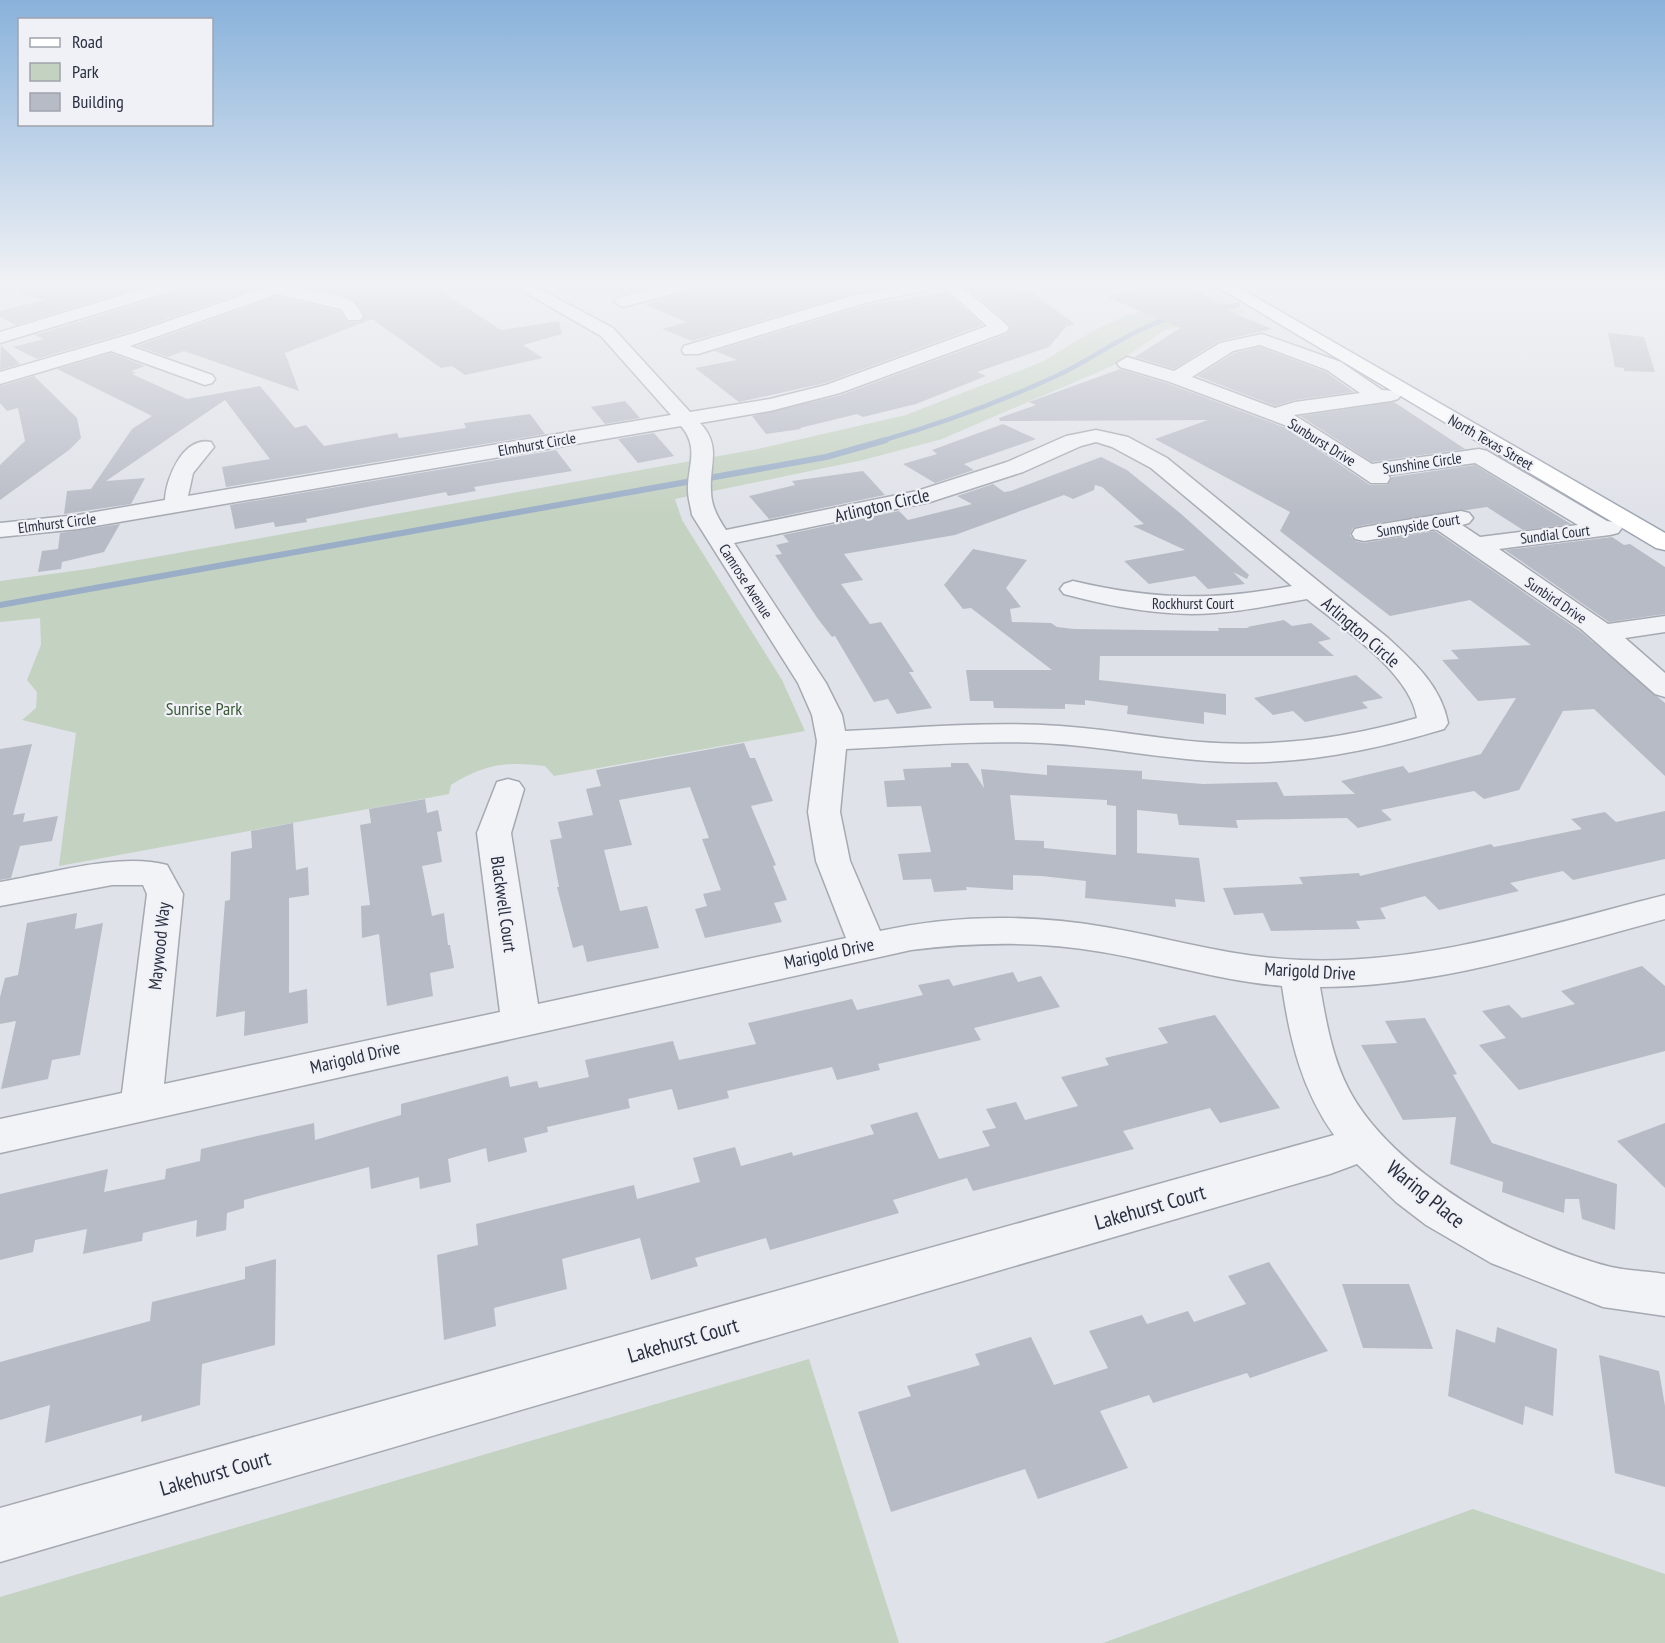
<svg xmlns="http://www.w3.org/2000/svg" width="1665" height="1643" font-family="'PT Sans Narrow',sans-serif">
<rect width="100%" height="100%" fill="#dfe2e8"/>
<g fill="#c4d2c1">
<path d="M 1217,295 L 1245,312 L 1165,330 L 1112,366 L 942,439 L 863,460 L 675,499 L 682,520 L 782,680 L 805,731 L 554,776 L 545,766 C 506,761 485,764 451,785 L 449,794 L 59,866 L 76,733 L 22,720 L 36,708 L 37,692 L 27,680 L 41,645 L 40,618 L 0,622 L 0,581 L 88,569 L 758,449 L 906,415 L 1042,362 L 1091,332 L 1125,316 L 1175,301 Z"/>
<path d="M 809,1359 L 899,1643 L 0,1643 L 0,1597 Z"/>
<path d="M 1473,1509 L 1665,1574 L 1665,1643 L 1103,1643 Z"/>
</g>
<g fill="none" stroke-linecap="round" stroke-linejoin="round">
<g stroke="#9baec7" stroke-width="4.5">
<path d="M 1215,308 L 1238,305"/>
<path d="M 881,441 C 940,424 1000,402 1056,376 C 1095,358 1128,331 1170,318"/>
</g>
<path stroke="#9baec7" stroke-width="6" d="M 0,605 L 826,457 L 886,440"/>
</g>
<g fill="#b7bbc5" fill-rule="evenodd">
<path d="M 21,286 L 145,286 L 16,325 L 0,317 L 0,311 L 45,300 L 20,294 Z"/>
<path d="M 179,286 L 262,286 L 133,331 L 37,359 L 13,347 L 44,339 L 35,335 L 176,292 Z"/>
<path d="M 299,286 L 433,286 L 501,330 L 559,321 L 562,334 L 523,345 L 543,358 L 465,375 L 452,366 L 441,368 L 372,319 L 285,353 L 299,391 L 184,351 L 168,357 L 137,346 L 277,296 L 340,311 L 348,322 L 360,322 L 365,317 L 353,299 L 335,292 Z"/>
<path d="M 604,286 L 655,286 L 623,294 Z"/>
<path d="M 691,286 L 844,286 L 860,292 L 692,341 L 662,329 L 686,322 L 644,304 L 688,292 Z"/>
<path d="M 1013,286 L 1021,292 L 1030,291 L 1075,324 L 1066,327 L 1049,347 L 977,372 L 986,376 L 916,404 L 863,417 L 857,414 L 800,428 L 801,429 L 766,434 L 752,416 L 841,395 L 1007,334 L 1011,328 L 1008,323 L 966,287 Z"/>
<path d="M 1146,286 L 1189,286 L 1234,313 L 1272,329 L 1219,341 L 1174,369 L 1135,357 L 1180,328 L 1107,297 Z"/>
<path d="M 946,292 L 983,325 L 825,383 L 739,402 L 695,368 L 737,360 L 715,351 L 866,305 Z"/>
<path d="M 1608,333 L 1644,337 L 1655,372 L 1624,371 L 1624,368 L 1615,367 Z"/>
<path d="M 1,345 L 20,364 L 0,370 Z"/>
<path d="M 1260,347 L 1326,372 L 1354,392 L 1295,400 L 1275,406 L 1197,376 L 1234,353 Z"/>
<path d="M 111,353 L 145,366 L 131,371 L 136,373 L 132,374 L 187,399 L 260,386 L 295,428 L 306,425 L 324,446 L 397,433 L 399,438 L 466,428 L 464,423 L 530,414 L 545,434 L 226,487 L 222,467 L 270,459 L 225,400 L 106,481 L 145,478 L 131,504 L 64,514 L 67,491 L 91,489 L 132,429 L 152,416 L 57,369 Z"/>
<path d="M 1120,369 L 1169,384 L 1286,428 L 1370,485 L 1387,485 L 1392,477 L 1475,465 L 1571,524 L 1523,530 L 1487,507 L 1364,525 L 1353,528 L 1350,535 L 1355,541 L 1364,543 L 1435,531 L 1580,631 L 1665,703 L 1665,776 L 1594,709 L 1563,711 L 1519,790 L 1484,799 L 1474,791 L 1381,810 L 1392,820 L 1358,828 L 1347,818 L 1236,820 L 1238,828 L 1179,825 L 1177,814 L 1137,810 L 1137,853 L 1199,858 L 1205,902 L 1175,899 L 1176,907 L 1085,898 L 1086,881 L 1042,876 L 1013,875 L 1013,890 L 966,887 L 967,890 L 934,892 L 931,879 L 903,880 L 898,854 L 931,852 L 921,806 L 887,807 L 884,781 L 905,780 L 903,769 L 951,767 L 951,763 L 968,763 L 984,788 L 981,769 L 1047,775 L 1047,765 L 1142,771 L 1142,779 L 1203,784 L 1277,782 L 1284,796 L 1355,794 L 1341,781 L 1403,766 L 1409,773 L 1481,754 L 1516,698 L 1478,701 L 1442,660 L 1459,659 L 1451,650 L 1531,645 L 1470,600 L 1390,616 L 1280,531 L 1290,512 L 1155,439 L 1208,420 L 1000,421 L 999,418 L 1036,405 L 1029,402 ZM 1010,795 L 1107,800 L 1107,805 L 1116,806 L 1116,855 L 1044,848 L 1044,841 L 1015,840 Z"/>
<path d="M 34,376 L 77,418 L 81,438 L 69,450 L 0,500 L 0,465 L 25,441 L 18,408 L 7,411 L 0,403 L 0,386 Z"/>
<path d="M 625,401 L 640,418 L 605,424 L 591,407 Z"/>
<path d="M 1394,402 L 1465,449 L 1372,462 L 1300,416 Z"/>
<path d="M 1003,424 L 1036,439 L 964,464 L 974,470 L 935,483 L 903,464 L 937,454 L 932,450 Z"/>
<path d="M 654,433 L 674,456 L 638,463 L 618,439 Z"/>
<path d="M 556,450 L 572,471 L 474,487 L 476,491 L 448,496 L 446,492 L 372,506 L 306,519 L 307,522 L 275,527 L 274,522 L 235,529 L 230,505 Z"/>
<path d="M 1101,457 L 1127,470 L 1180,513 L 1249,575 L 1247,579 L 1233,572 L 1245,584 L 1208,589 L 1195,576 L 1149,584 L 1124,561 L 1185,550 L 1133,526 L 1144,524 L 1102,487 L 1095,485 L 1094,490 L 1073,499 L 1064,495 L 955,535 L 844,554 L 863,580 L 841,584 L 870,624 L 881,622 L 914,672 L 909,672 L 932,708 L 897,714 L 888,699 L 874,702 L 835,636 L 832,637 L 818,619 L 775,555 L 782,554 L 776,545 L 789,542 L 783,535 L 899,511 L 908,520 L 972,504 L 957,496 L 993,484 L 1004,492 L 1011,491 Z"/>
<path d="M 863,471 L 885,495 L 769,519 L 749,496 L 795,485 L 792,481 Z"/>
<path d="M 120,524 L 104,552 L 62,562 L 61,569 L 38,572 L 42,551 L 58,549 L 60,533 Z"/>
<path d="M 1612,537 L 1624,545 L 1630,544 L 1665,567 L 1665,614 L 1609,622 L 1505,550 Z"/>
<path d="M 973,549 L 1027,560 L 1006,588 L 1021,607 L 1010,609 L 1012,622 L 1051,623 L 1057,627 L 1074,629 L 1219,631 L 1218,628 L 1249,628 L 1247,627 L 1284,620 L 1292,626 L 1311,623 L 1331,639 L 1318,642 L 1334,656 L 1100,656 L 1099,680 L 1226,694 L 1226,715 L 1204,712 L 1204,724 L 1127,714 L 1128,706 L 1085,700 L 1085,705 L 1065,704 L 1065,709 L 994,708 L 993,701 L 970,701 L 966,670 L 1052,670 L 971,608 L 963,609 L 944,585 Z"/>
<path d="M 1356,675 L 1383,698 L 1362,702 L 1368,708 L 1305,722 L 1293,711 L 1273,715 L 1254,698 Z"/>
<path d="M 744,743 L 750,758 L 755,758 L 773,801 L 751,806 L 776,865 L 773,866 L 787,900 L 774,903 L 782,922 L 705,938 L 695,909 L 707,906 L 703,894 L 721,890 L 702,839 L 709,838 L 690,787 L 619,800 L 632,845 L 604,850 L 620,911 L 647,906 L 659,948 L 587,962 L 583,945 L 573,948 L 557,887 L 559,887 L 550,840 L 562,838 L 558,822 L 593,815 L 586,789 L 601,786 L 596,770 Z"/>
<path d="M 32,744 L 13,815 L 25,813 L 23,822 L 58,816 L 52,841 L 20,846 L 11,878 L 0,880 L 0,749 Z"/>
<path d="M 425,799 L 427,813 L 438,810 L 442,831 L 437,832 L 442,862 L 422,866 L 432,916 L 444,913 L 448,945 L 450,945 L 454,968 L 430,973 L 433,996 L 387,1006 L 379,934 L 362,938 L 361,906 L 370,905 L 360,825 L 371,823 L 369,809 Z"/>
<path d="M 1665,811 L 1665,859 L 1573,880 L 1563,871 L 1510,883 L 1519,891 L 1439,910 L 1425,896 L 1380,908 L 1386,919 L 1356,921 L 1360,929 L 1271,931 L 1263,913 L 1234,915 L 1223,888 L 1303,884 L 1299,877 L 1359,873 L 1360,876 L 1491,844 L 1494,847 L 1582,829 L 1571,819 L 1605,812 L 1616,822 Z"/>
<path d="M 293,823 L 296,870 L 308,867 L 309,895 L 289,898 L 289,993 L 307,989 L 308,1023 L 244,1036 L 245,1011 L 216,1017 L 225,901 L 230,900 L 231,852 L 252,848 L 251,831 Z"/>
<path d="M 77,913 L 75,929 L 103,923 L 80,1055 L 52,1060 L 48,1079 L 1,1089 L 16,1021 L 0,1024 L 0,997 L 5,978 L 18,975 L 27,923 Z"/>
<path d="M 1642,966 L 1665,986 L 1665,1051 L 1519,1090 L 1479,1045 L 1506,1038 L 1482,1011 L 1509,1005 L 1522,1018 L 1575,1004 L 1561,991 Z"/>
<path d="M 1013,972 L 1018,982 L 1041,976 L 1060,1007 L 974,1028 L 981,1040 L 878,1064 L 880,1070 L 837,1080 L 832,1067 L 727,1091 L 729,1098 L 678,1110 L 672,1089 L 628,1099 L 630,1108 L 547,1127 L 548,1132 L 524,1138 L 527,1152 L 488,1162 L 486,1148 L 448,1159 L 451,1182 L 420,1189 L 419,1177 L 371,1189 L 369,1167 L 244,1200 L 244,1208 L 227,1213 L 226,1230 L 196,1237 L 197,1220 L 143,1233 L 142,1241 L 83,1254 L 87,1229 L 35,1240 L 33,1252 L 0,1260 L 0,1194 L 108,1169 L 104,1192 L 165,1179 L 166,1169 L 200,1161 L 201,1149 L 314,1123 L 315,1140 L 401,1115 L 401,1104 L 508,1076 L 510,1087 L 537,1081 L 539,1088 L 589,1077 L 585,1060 L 673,1041 L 679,1060 L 756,1044 L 748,1023 L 852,999 L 857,1010 L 923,995 L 918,985 L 949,979 L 953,986 Z"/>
<path d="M 1215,1015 L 1280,1108 L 1220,1123 L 1210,1108 L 1123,1131 L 1134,1149 L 973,1191 L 967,1178 L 893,1200 L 899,1213 L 770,1250 L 766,1238 L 695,1258 L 698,1266 L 651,1280 L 640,1238 L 562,1259 L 567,1289 L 494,1308 L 496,1326 L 444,1340 L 437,1255 L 478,1245 L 476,1224 L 634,1185 L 637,1199 L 700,1182 L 693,1158 L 735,1147 L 741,1166 L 792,1152 L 793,1156 L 874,1134 L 870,1125 L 917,1112 L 939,1159 L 990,1146 L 982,1131 L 996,1128 L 986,1109 L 1016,1102 L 1025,1120 L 1078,1106 L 1061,1077 L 1109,1065 L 1105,1058 L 1168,1043 L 1158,1028 Z"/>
<path d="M 1425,1018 L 1457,1074 L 1453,1075 L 1492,1143 L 1617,1184 L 1615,1230 L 1582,1219 L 1579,1199 L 1565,1199 L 1564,1213 L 1502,1192 L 1503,1182 L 1450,1164 L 1456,1117 L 1403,1120 L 1361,1045 L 1397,1043 L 1385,1021 Z"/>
<path d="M 1665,1123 L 1665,1188 L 1617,1141 Z"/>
<path d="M 276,1259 L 275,1345 L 202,1364 L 200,1405 L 141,1422 L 142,1415 L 45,1443 L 50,1405 L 0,1420 L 0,1362 L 150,1321 L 152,1302 L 245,1279 L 245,1267 Z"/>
<path d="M 1269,1262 L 1328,1351 L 1250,1378 L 1247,1373 L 1153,1403 L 1149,1395 L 1100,1411 L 1128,1468 L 1038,1499 L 1025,1469 L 891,1512 L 858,1412 L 911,1396 L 907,1386 L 980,1365 L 975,1354 L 1031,1337 L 1054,1385 L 1108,1368 L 1089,1331 L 1142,1315 L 1147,1324 L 1188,1311 L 1194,1322 L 1246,1304 L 1228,1276 Z"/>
<path d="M 1342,1284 L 1409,1284 L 1433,1349 L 1363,1348 Z"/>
<path d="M 1497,1327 L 1557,1349 L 1553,1416 L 1525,1406 L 1523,1425 L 1448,1396 L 1456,1329 L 1495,1343 Z"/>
<path d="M 1599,1355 L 1659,1371 L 1665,1406 L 1665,1487 L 1615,1473 Z"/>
</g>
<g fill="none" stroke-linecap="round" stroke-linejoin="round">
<defs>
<g id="minor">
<path d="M 152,286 L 177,286 L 175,290 L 0,343 L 0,332 Z"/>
<path d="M 269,286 C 286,286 335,291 352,301 C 356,304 360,311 363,316 L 360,320 L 348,320 L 341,309 L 277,294 L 130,346 L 212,375 L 215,379 L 212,383 L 205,385 L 111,351 L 0,384 L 0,372 L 134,333 Z"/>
<path d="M 514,286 L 534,286 L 613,328 L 690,412 L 770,399 L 826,385 L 987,326 L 943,286 L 961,286 L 1006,324 L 1009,328 L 1006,332 L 840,393 L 770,411 L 700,423 C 722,446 709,465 711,491 C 711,506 718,518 726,530 L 917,491 L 1007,462 L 1066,436 L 1096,430 L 1128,437 L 1167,458 L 1388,638 C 1414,662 1441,686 1448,723 L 1444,729 C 1374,750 1302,765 1228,762 C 1166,760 1105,746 1042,743 C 977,740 912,746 846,749 L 840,812 L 850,861 L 880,931 C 953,915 1030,914 1105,927 C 1170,938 1234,958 1301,960 C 1425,965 1546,925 1665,895 L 1665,919 C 1552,949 1438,987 1320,987 C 1326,1021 1332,1057 1348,1088 C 1390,1171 1523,1245 1611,1267 C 1628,1271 1647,1271 1665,1274 L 1665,1316 L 1603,1307 L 1491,1263 L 1426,1225 L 1396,1202 L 1357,1164 L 1330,1174 L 0,1562 L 0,1508 L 1334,1135 C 1302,1090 1290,1041 1282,986 C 1221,981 1162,962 1102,952 C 1039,941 975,942 911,950 L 0,1153 L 0,1119 L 122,1093 L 147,894 L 143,885 L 112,885 L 0,906 L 0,882 C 49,874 119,852 167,865 L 183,894 L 164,1084 L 500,1012 L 477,833 L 497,782 L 508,779 L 519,782 L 524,789 L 511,833 L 538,1004 L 846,938 L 816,861 L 808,812 L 817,741 L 812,715 L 798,683 L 692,515 C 691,507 688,499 688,491 C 687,467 700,448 681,426 L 78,529 L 0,537 L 0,523 L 78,515 L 165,500 C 166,478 183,436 211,442 L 214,447 L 193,473 L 188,496 L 671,415 L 601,336 ZM 1096,442 L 1112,447 L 1151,468 L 1292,586 C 1211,601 1154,600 1073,581 L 1064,584 L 1060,589 L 1064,594 C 1113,607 1164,617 1215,613 C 1246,611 1277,604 1307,599 C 1341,627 1410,672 1417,718 C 1347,738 1274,748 1200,742 C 1153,738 1107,729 1060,726 C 988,721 917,728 845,731 L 842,715 L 826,683 L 734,543 L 930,502 L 1023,472 L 1081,446 Z"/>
<path d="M 663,286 L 689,286 L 687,290 L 623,307 L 614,302 L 617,298 Z"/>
<path d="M 899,286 L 930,286 L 928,290 L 865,303 L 698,354 L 684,354 L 682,350 L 684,346 L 855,295 Z"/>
<path d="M 1262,334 L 1341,362 L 1382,390 L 1398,391 L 1401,395 L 1398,399 L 1391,401 L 1294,415 L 1372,464 L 1479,449 L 1487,451 L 1607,521 L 1618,523 L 1622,528 L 1618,533 L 1610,535 L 1499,549 L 1608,624 L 1665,616 L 1665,632 L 1625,638 L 1665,673 L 1665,697 L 1655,694 L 1581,629 L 1436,529 L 1364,541 L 1355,539 L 1352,534 L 1355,529 L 1364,527 L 1461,511 L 1469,513 L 1473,518 L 1469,523 L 1462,525 L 1480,537 L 1578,525 L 1475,463 L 1388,475 L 1390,478 L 1387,483 L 1371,483 L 1287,426 L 1170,382 L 1120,367 L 1117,363 L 1127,357 L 1174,371 L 1220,343 ZM 1260,345 L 1327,370 L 1360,393 L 1295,402 L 1275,408 L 1192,377 L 1233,351 Z"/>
</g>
<path id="major" d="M 1216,286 L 1236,286 L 1665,533 L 1665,550 L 1656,548 Z"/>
</defs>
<use href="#minor" stroke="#a5a9b2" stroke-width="3"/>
<use href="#major" stroke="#9fa6b3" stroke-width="3"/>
<use href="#minor" fill="#f2f3f6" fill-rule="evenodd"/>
<use href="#major" fill="#fff" fill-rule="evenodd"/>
</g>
<linearGradient id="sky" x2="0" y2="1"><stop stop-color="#89b2db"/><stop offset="0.55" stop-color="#f1f2f5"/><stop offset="1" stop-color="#f1f2f5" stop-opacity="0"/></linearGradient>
<rect width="1665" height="516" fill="url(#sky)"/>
<g text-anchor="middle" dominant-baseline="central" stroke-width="4.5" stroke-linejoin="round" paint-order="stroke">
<g font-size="15" fill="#292f3f" stroke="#eff1f6">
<text transform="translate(1322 442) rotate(32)">Sunburst Drive</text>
<text transform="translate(1491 442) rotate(30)">North Texas Street</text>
<text transform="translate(537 444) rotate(-10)">Elmhurst Circle</text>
<text transform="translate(1422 463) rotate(-8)">Sunshine Circle</text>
<text transform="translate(57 523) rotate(-7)">Elmhurst Circle</text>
<text transform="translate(1418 525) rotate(-9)">Sunnyside Court</text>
<text transform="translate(1555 534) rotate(-7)">Sundial Court</text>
<text transform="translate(746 581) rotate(57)">Camrose Avenue</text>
<text transform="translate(1556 600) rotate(34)">Sunbird Drive</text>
<text x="1193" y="603">Rockhurst Court</text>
</g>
<g font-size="18" fill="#292f3f" stroke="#eff1f6">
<text transform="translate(882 505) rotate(-13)">Arlington Circle</text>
<text transform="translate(1361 632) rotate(41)">Arlington Circle</text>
<text transform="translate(504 904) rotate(82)">Blackwell Court</text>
<text transform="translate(159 946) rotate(-84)">Maywood Way</text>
<text transform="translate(829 953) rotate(-12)">Marigold Drive</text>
<text transform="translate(1310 971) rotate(3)">Marigold Drive</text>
<text transform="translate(355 1057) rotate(-13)">Marigold Drive</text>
</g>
<g font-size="18" fill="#3b5a36" stroke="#eff1f6">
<text x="204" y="708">Sunrise Park</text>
</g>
<g font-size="21" fill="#292f3f" stroke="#eff1f6">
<text transform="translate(1426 1194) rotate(39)">Waring Place</text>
<text transform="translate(1150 1207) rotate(-16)">Lakehurst Court</text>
<text transform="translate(683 1340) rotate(-16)">Lakehurst Court</text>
<text transform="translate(215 1473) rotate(-16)">Lakehurst Court</text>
</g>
</g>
<rect x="18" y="18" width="195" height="108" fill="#eff1f6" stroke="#a0a3ad" stroke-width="1.5"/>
<rect x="30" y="38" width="30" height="9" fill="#ffffff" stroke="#a0a3ad" stroke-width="1.5"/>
<text x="72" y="48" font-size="18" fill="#292f3f">Road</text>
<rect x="30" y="63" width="30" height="18" fill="#c4d2c1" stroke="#a0a3ad" stroke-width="1.5"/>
<text x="72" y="78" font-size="18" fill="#292f3f">Park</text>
<rect x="30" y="93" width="30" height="18" fill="#b7bbc5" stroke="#a0a3ad" stroke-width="1.5"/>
<text x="72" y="108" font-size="18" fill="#292f3f">Building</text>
</svg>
